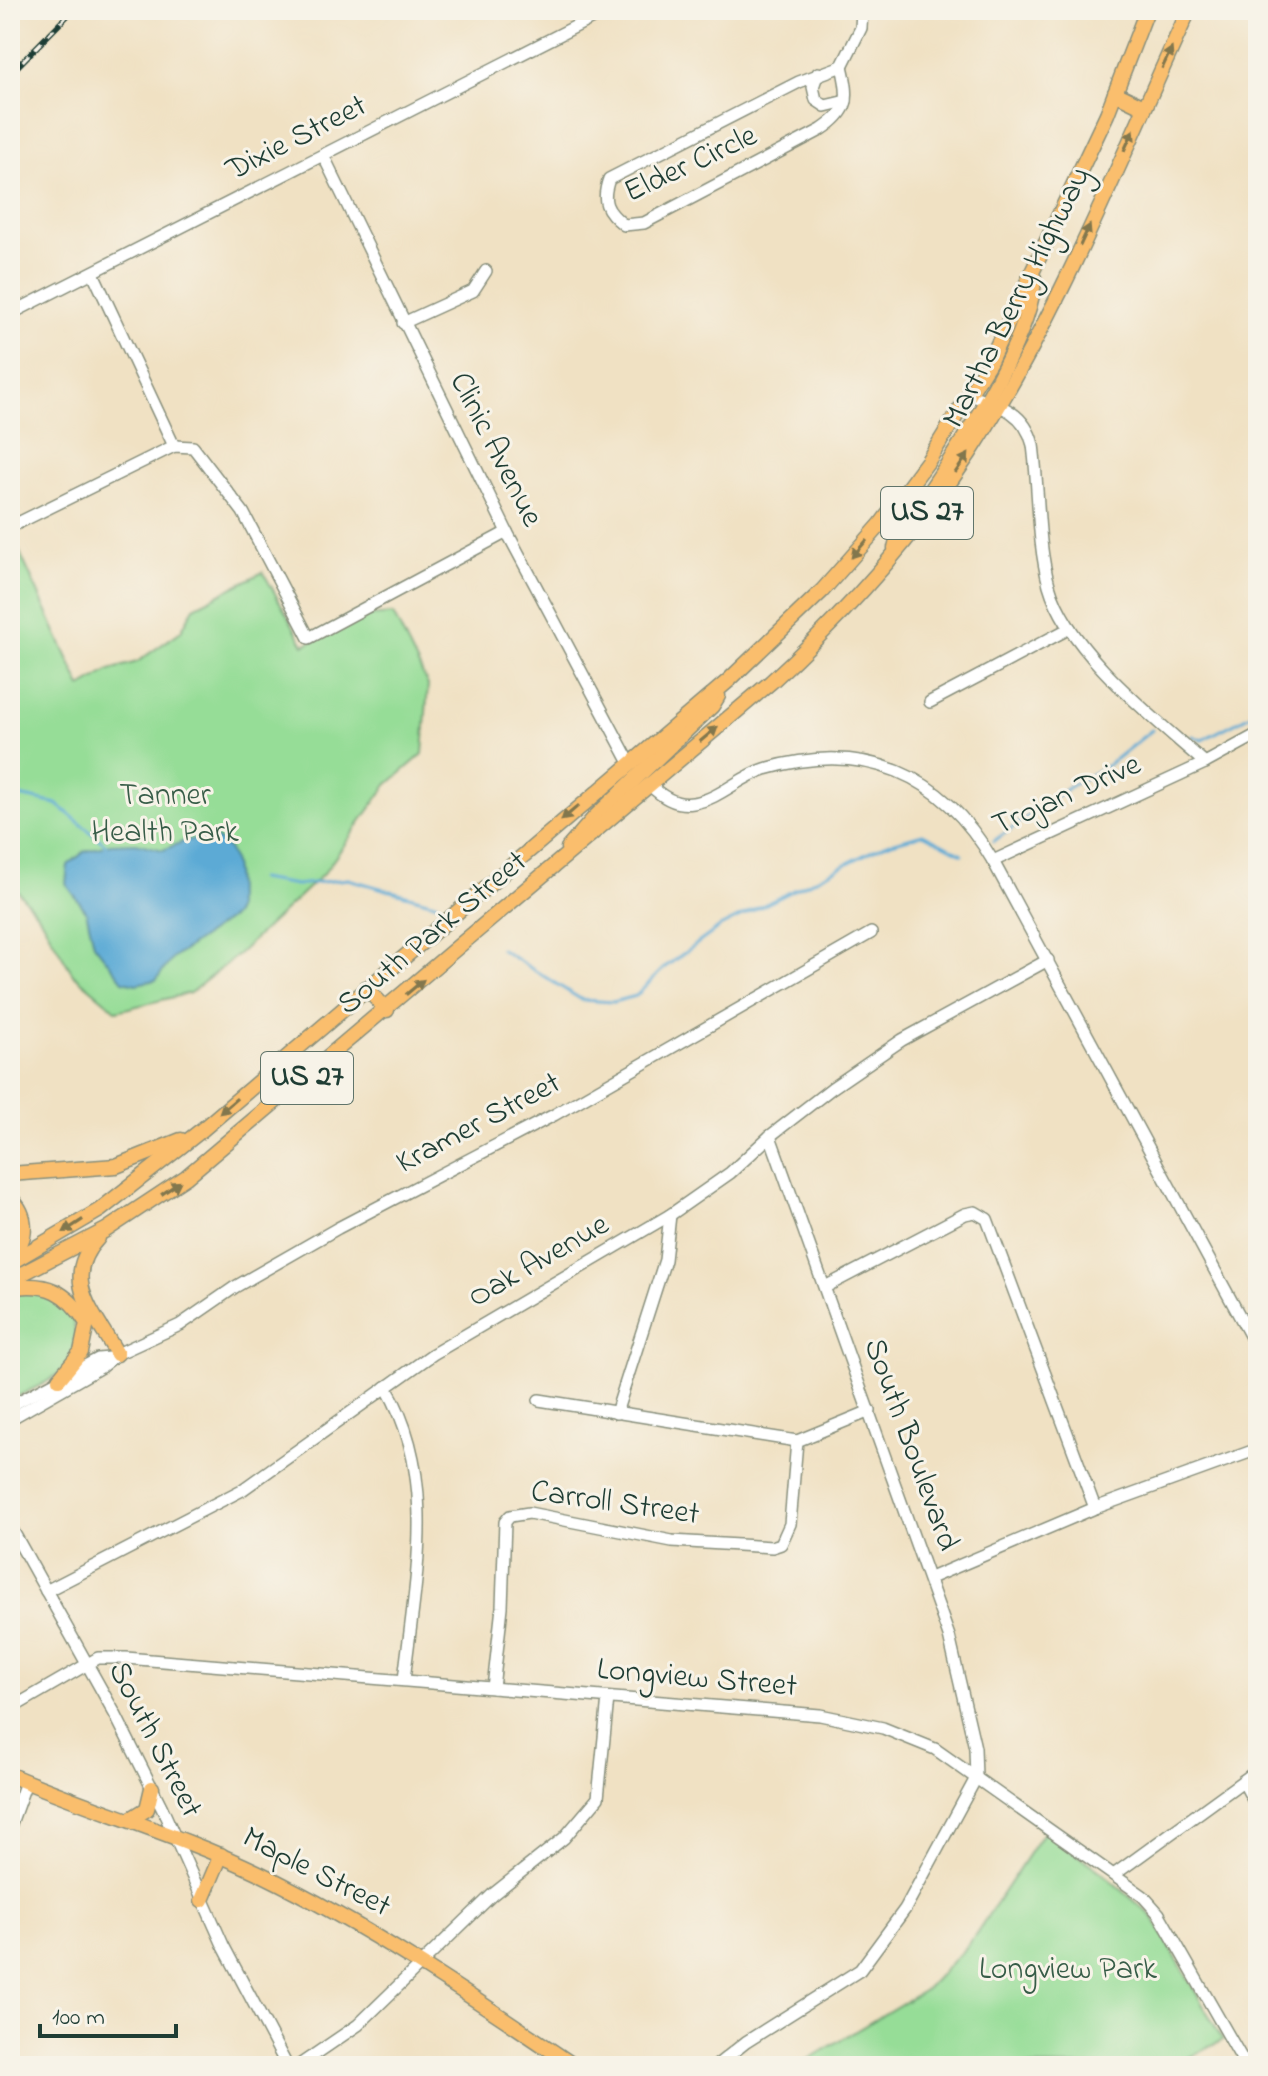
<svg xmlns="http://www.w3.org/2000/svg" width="1268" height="2076" font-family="'Indie Flower',sans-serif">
<rect width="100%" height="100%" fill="#f7f3e8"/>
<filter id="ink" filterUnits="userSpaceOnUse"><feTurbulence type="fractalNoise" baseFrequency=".0125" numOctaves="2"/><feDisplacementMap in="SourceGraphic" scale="16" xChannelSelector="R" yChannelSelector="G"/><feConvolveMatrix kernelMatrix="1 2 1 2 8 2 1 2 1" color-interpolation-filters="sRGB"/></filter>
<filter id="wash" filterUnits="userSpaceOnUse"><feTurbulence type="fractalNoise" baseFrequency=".006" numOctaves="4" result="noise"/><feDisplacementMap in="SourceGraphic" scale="32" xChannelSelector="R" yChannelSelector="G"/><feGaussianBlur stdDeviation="1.8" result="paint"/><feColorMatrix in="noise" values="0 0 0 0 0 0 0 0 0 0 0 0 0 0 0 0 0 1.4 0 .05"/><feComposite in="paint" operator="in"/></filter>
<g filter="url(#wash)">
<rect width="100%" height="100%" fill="#f0e1c3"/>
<g fill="#96dd97" stroke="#5a8d66" stroke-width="2">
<path d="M 10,531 L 81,687 L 110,670 L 137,662 L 181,631 L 194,607 L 263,572 L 304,645 L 367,616 L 393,614 L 428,685 L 423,754 L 387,785 L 324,873 L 235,957 L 190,993 L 117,1011 L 73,974 L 39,916 L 10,882 Z"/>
<path d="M 35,1289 L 68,1304 C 78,1325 78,1352 61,1371 C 50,1383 25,1392 10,1400 L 10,1295 Z"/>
<path d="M 1044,1831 L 1100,1871 L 1152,1916 L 1223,2040 L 1172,2066 L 797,2066 L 926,1989 L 969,1944 Z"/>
</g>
<path fill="#5baad5" stroke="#3d7484" stroke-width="2" d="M 214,838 C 241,847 235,887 236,910 L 233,916 L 172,959 L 156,980 L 136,984 L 123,981 L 94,944 L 86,911 L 66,884 L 68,865 L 84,852 L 110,844 L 136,843 L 163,850 L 187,840 Z"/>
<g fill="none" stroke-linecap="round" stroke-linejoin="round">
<g stroke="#5baad5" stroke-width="3">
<path d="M 1193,736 L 1202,740 L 1258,711"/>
<path d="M 10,794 L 57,804 L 106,845"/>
<path d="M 994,841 L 1069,787 L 1108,765 L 1152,730"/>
<path d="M 259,879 L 296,885 L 348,879 L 438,904"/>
<path d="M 500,949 L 582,1000 L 613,1002 L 636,996 L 665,967 L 720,927 L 884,845 L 923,834 L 962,854"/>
</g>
</g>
</g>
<g filter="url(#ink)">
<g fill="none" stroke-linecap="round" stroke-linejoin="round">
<defs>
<g id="minor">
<path d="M 571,10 L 583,22"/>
<path d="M 842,66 C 850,99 850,111 821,130 L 644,223 L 624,225 C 606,211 601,201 609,179 L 799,82 Z"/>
<path d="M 842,66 L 861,28 L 862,10"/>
<path d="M 818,73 L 813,87 L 816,100 L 825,106 L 846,101"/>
<path d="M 323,155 L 507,532 L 630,763"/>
<path d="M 93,273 L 174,446"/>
<path d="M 10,314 L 608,10"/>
<path d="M 403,323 L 473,291 L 486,271"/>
<path d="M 970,395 C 1000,405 1025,412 1033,445 C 1039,491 1037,542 1049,585 C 1068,652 1154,718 1205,763"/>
<path d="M 10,527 L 174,446 L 193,447 L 243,512 L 309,638 L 507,532"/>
<path d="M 930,702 L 1070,628"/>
<path d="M 650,785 C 662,797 676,806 693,803 C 720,799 739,777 765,769 C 864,740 942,773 993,861 L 1258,1350"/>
<path d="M 993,861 L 1205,763 L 1258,734"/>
<path d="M 825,1287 L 965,1214 L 975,1212 L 987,1219 L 1095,1508"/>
<path d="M 386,1387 C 439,1477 415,1582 404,1680"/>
<path d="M 539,1400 L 797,1441 L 870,1411"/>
<path d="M 10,1406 L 98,1359 L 109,1358"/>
<path d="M 616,1413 L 665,1260 L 670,1215"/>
<path d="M 10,1419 L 101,1367 L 117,1354 L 180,1325 L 235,1287 L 338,1228 L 554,1115 L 871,933"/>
<path d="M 10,1526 L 115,1714 L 162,1808 L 223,1945 L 287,2066"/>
<path d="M 930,1578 L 1095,1508 L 1258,1449"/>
<path d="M 46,1591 L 242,1490 L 433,1354 L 670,1215 L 730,1173 L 770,1136 L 832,1088 L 902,1040 L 1048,960"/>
<path d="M 493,1688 L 502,1607 L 505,1522 L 510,1516 L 529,1513 L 672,1541 L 772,1547 L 781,1544 L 790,1524 L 797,1441"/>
<path d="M 10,1709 L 98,1658 L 126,1658 L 820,1715 L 883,1728 L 935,1749 L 1143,1896 L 1159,1914 L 1246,2066"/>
<path d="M 1243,1781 L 1258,1809"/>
<path d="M 10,1826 L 26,1782"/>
<path d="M 1115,1874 L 1258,1770"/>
<path d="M 298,2066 L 358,2025 L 492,1895 L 564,1838 L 598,1798 L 608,1698"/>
<path d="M 716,2066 L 746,2042 L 860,1970 L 905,1909 L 976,1778 L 975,1748 L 949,1636 L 770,1136"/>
</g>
<g id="major">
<path d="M 1115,93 L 1144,107"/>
<path d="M 895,548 L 898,536 C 938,481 1033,343 1034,278"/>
<path d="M 568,848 L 595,817 L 712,706 L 718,696"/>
<path d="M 366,988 L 387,1010"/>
<path d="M 10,1174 L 116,1166 L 181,1140"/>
<path d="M 10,1198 C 28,1214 29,1240 10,1256"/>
<path d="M 98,1238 C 59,1279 94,1313 117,1354"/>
<path d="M 10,1263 L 100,1210 L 203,1129 L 728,681 L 822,591 L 881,524 L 928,461 L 990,361 L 1107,114 L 1147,10"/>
<path d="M 10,1280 L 106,1230 L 186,1177 L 771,682 C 845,614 913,539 969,454 C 1059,316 1120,159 1189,10"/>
<path d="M 10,1288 C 47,1281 67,1292 87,1323 L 81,1352 L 59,1379"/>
<path d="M 10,1775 C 92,1810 178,1834 259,1873 C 370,1927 471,1996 574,2066"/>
<path d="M 129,1820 L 147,1809 L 152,1788"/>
<path d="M 202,1900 L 221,1855"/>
</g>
</defs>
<use href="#minor" stroke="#888f7c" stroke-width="14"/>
<use href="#major" stroke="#888f7c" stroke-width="17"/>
<use href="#minor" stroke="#fff" stroke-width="11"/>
<use href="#major" stroke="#fabe6d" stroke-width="14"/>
<defs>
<path id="rail" d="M 10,74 L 73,10"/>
</defs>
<use href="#rail" stroke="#1f3d34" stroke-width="6"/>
<use href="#rail" stroke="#f7f3e8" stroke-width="3" stroke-dasharray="9" stroke-linecap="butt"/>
</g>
<defs><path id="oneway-solid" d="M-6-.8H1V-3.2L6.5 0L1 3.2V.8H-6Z" transform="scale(2)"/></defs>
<g fill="#82774e">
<use href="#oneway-solid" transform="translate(1167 58) rotate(-65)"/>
<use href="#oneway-solid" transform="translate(1129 140) rotate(-65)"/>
<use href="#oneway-solid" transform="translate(1085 235) rotate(-65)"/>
<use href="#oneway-solid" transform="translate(962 463) rotate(-55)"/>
<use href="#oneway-solid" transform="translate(859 549) rotate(131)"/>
<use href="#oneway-solid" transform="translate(709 734) rotate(-40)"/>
<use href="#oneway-solid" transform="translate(570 813) rotate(139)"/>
<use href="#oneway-solid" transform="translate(415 987) rotate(-40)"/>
<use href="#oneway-solid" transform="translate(228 1106) rotate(139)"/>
<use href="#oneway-solid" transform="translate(171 1188) rotate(-34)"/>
<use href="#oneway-solid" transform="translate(73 1226) rotate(147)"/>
</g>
</g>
<g text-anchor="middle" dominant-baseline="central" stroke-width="6" stroke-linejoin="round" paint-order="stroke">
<g fill="#f7f3e8" stroke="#60746a" stroke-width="2">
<rect x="881" y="487" width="92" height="52" rx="6"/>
<rect x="261" y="1052" width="92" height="52" rx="6"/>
</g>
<g font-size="30" font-weight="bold" fill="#1f3d34">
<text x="927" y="513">US 27</text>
<text x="307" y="1078">US 27</text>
</g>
<g font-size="32" fill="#1f3d34" stroke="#f7f3e8">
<text transform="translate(297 139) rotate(-27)">Dixie Street</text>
<text transform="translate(691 165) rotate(-25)">Elder Circle</text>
<text transform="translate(1018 298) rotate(-63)">Martha Berry Highway</text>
<text transform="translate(495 450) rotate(63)">Clinic Avenue</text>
<text transform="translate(1067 796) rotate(-24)">Trojan Drive</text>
<text transform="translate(433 934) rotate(-40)">South Park Street</text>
<text transform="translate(479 1124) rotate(-28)">Kramer Street</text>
<text transform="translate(539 1262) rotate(-30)">Oak Avenue</text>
<text transform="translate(910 1445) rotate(70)">South Boulevard</text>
<text transform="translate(615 1504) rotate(8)">Carroll Street</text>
<text transform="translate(697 1679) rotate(5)">Longview Street</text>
<text transform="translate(154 1740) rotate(63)">South Street</text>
<text transform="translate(316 1873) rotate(27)">Maple Street</text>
</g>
<g font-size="32" fill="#375d48" stroke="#f7f3e8">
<text x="165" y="796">Tanner<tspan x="165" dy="37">Health Park</tspan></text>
<text x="1068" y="1970">Longview Park</text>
</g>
</g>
<rect width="1268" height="2076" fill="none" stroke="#f7f3e8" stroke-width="40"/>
<path d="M40 2024v12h136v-12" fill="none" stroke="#1f3d34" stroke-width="4"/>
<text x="52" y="2024" font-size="24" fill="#1f3d34" stroke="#f7f3e8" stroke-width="6" paint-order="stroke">100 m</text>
</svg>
